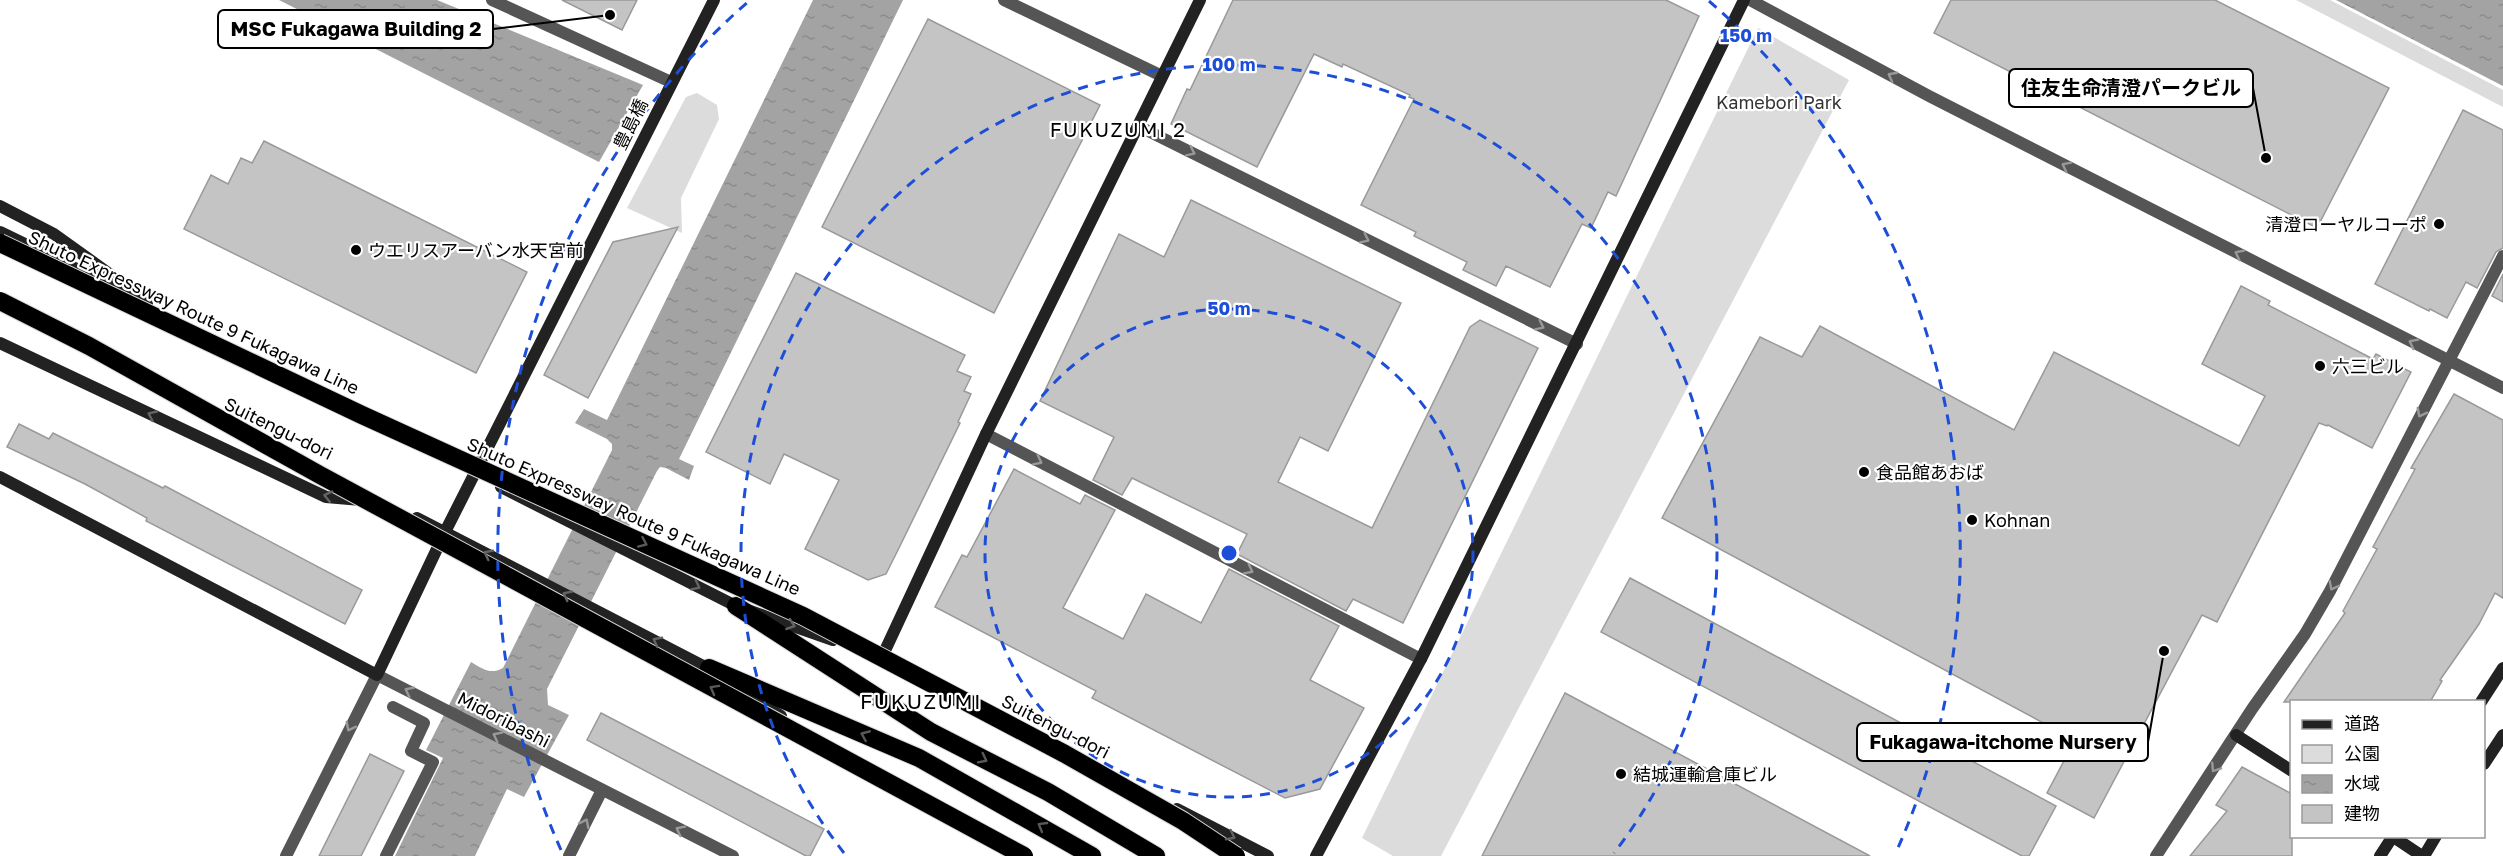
<svg xmlns="http://www.w3.org/2000/svg" width="2503" height="856" font-family="'Golos Text','Noto Sans JP',sans-serif">
<defs>
<pattern id="water-ripples" width="26" height="14" patternUnits="userSpaceOnUse" patternTransform="scale(1.5)"><rect width="26" height="14" fill="#a3a3a3"/><path d="M2 4q2-2 4 0t4 0M15 11q2-2 4 0t4 0" fill="none" stroke="#8b8b8b"/></pattern>
</defs>
<rect width="100%" height="100%" fill="#fff"/>
<g fill="#dcdcdc">
<path d="M 2296,0 L 2330,0 L 2503,90 L 2503,107 Z"/>
<path d="M 1758,28 L 1849,80 L 1441,856 L 1393,856 L 1362,838 Z"/>
<path d="M 697,93 L 717,105 L 719,119 L 681,198 L 682,233 L 627,208 L 686,97 Z"/>
</g>
<g fill="url(#water-ripples)">
<path d="M 279,0 L 437,0 L 643,85 L 599,162 Z"/>
<path d="M 813,0 L 903,0 L 679,459 L 694,466 L 689,480 L 666,468 L 660,467 L 657,471 L 547,689 L 548,705 L 569,715 L 524,797 L 507,789 L 475,856 L 395,856 L 443,758 L 426,750 L 471,662 C 483,669 490,675 503,668 L 612,450 L 612,444 L 607,439 L 575,423 L 584,409 L 607,420 Z"/>
<path d="M 2336,0 L 2503,0 L 2503,86 Z"/>
</g>
<g fill="#c4c4c4" stroke="#999" stroke-width="1.5">
<path d="M 562,0 L 637,0 L 622,30 Z"/>
<path d="M 1233,0 L 1666,0 L 1699,16 L 1616,196 L 1608,192 L 1591,228 L 1582,224 L 1550,287 L 1506,266 L 1496,286 L 1463,270 L 1467,262 L 1414,236 L 1416,232 L 1361,205 L 1414,99 L 1409,97 L 1410,95 L 1343,64 L 1342,67 L 1314,54 L 1257,167 L 1171,124 L 1187,89 L 1190,90 Z"/>
<path d="M 1951,0 L 2215,0 L 2389,88 L 2317,228 L 1934,33 Z"/>
<path d="M 928,19 L 1100,105 L 994,313 L 822,227 Z"/>
<path d="M 2463,110 L 2503,130 L 2503,248 L 2496,252 L 2477,288 L 2466,282 L 2447,318 L 2430,309 L 2429,311 L 2375,284 Z"/>
<path d="M 264,141 L 527,272 L 476,373 L 184,229 L 211,175 L 228,184 L 241,158 L 252,163 Z"/>
<path d="M 1191,200 L 1401,303 L 1328,451 L 1300,437 L 1278,482 L 1372,528 L 1470,327 L 1480,320 L 1538,348 L 1403,623 L 1353,599 L 1346,611 L 1237,554 L 1247,534 L 1132,478 L 1122,495 L 1093,480 L 1114,437 L 1040,401 L 1119,234 L 1164,257 Z"/>
<path d="M 678,227 L 588,398 L 544,375 L 613,242 Z"/>
<path d="M 796,273 L 965,355 L 957,371 L 971,377 L 964,391 L 971,394 L 958,422 L 960,423 L 899,548 L 886,574 L 868,580 L 805,549 L 839,480 L 784,454 L 770,484 L 706,452 Z"/>
<path d="M 2503,274 L 2503,302 L 2492,296 Z"/>
<path d="M 2241,286 L 2270,301 L 2268,305 L 2373,359 L 2376,354 L 2411,372 L 2372,448 L 2328,425 L 2327,426 L 2319,423 L 2217,622 L 2202,615 L 2094,818 L 2047,793 L 2075,740 L 1662,518 L 1760,337 L 1802,357 L 1820,326 L 2014,430 L 2054,352 L 2239,446 L 2265,396 L 2202,364 Z"/>
<path d="M 2454,394 L 2503,420 L 2503,598 L 2495,593 L 2479,624 L 2440,680 L 2442,681 L 2430,702 L 2284,702 L 2345,613 L 2343,611 L 2377,549 L 2373,547 L 2415,469 L 2411,468 Z"/>
<path d="M 19,424 L 49,439 L 53,433 L 163,488 L 165,486 L 362,590 L 345,624 L 146,521 L 147,518 L 85,484 L 7,447 Z"/>
<path d="M 1014,469 L 1080,504 L 1085,495 L 1115,510 L 1063,608 L 1123,639 L 1146,594 L 1201,623 L 1229,569 L 1339,626 L 1310,680 L 1364,708 L 1320,789 L 1285,798 L 1092,698 L 1096,691 L 935,607 L 962,555 L 967,557 Z"/>
<path d="M 1630,578 L 2056,806 L 2029,856 L 2022,856 L 1601,632 Z"/>
<path d="M 1565,693 L 1870,856 L 1482,856 Z"/>
<path d="M 601,713 L 824,829 L 810,856 L 806,856 L 587,740 Z"/>
<path d="M 370,754 L 404,771 L 361,856 L 319,856 Z"/>
<path d="M 2242,767 L 2292,794 L 2292,856 L 2190,856 L 2227,811 L 2216,805 Z"/>
</g>
<g fill="none" stroke-linecap="round" stroke-linejoin="round">
<defs>
<g id="highway">
<path d="M 736,606 L 931,732 L 1048,792 L 1156,856"/>
<path d="M 709,668 L 919,758 L 1092,856"/>
</g>
</defs>
<use href="#highway" stroke="#dbdbdb" stroke-width="20"/>
<g stroke="#555" stroke-width="12">
<path d="M 492,0 L 671,82"/>
<path d="M 1004,0 L 1162,76"/>
<path d="M 1750,0 L 1929,96 L 2503,388"/>
<path d="M 1138,126 L 1577,344"/>
<path d="M 986,434 L 1421,659"/>
<path d="M 286,856 L 377,675 L 733,856"/>
<path d="M 386,856 L 433,762 L 411,751 L 424,723 L 393,707"/>
<path d="M 569,856 L 602,790"/>
<path d="M 2156,856 L 2252,709 L 2305,634 L 2330,591 L 2503,256"/>
</g>
<g stroke="#222" stroke-width="12">
<path d="M 0,206 L 54,234 L 129,288"/>
<path d="M 0,232 L 147,303"/>
<path d="M 0,343 L 326,497 L 361,500"/>
<path d="M 0,477 L 377,675 L 445,532 L 714,0"/>
<path d="M 501,487 L 736,606 L 833,640"/>
<path d="M 417,518 L 713,671"/>
<path d="M 882,657 L 986,434 L 1200,0"/>
<path d="M 738,688 L 781,716"/>
<path d="M 2481,702 L 2503,668"/>
<path d="M 2236,735 L 2292,771"/>
<path d="M 2484,764 L 2503,735"/>
<path d="M 1177,809 L 1268,856"/>
<path d="M 2392,836 L 2422,856"/>
<path d="M 1316,856 L 1421,659 L 1744,0"/>
<path d="M 2380,856 L 2393,836"/>
<path d="M 2424,856 L 2436,836"/>
</g>
<use href="#highway" stroke="#000" stroke-width="18"/>
<defs>
<g id="highway-bridge">
<path d="M 0,243 L 362,415 L 803,616 L 1065,754 L 1183,821 L 1236,856"/>
<path d="M 0,301 L 89,346 L 320,475 L 1024,856"/>
</g>
</defs>
<use href="#highway-bridge" stroke="#dbdbdb" stroke-width="20" stroke-linecap="butt"/>
<use href="#highway-bridge" stroke="#000" stroke-width="18"/>
</g>
<defs><path id="oneway-chevron" d="M-2-3.5L2.5 0L-2 3.5" fill="none" stroke-width="1.6" stroke-linecap="round" stroke-linejoin="round" transform="scale(1.5)"/></defs>
<g stroke="#999">
<use href="#oneway-chevron" transform="translate(1892 76) rotate(-152)"/>
<use href="#oneway-chevron" transform="translate(1191 152) rotate(26)"/>
<use href="#oneway-chevron" transform="translate(2066 166) rotate(-153)"/>
<use href="#oneway-chevron" transform="translate(1365 239) rotate(26)"/>
<use href="#oneway-chevron" transform="translate(2239 254) rotate(-153)"/>
<use href="#oneway-chevron" transform="translate(1540 326) rotate(26)"/>
<use href="#oneway-chevron" transform="translate(2413 343) rotate(-153)"/>
<use href="#oneway-chevron" transform="translate(2421 413) rotate(117)"/>
<use href="#oneway-chevron" transform="translate(1038 461) rotate(27)"/>
<use href="#oneway-chevron" transform="translate(1249 570) rotate(27)"/>
<use href="#oneway-chevron" transform="translate(2333 586) rotate(118)"/>
<use href="#oneway-chevron" transform="translate(409 691) rotate(-153)"/>
<use href="#oneway-chevron" transform="translate(350 727) rotate(117)"/>
<use href="#oneway-chevron" transform="translate(497 736) rotate(-153)"/>
<use href="#oneway-chevron" transform="translate(2215 768) rotate(123)"/>
<use href="#oneway-chevron" transform="translate(585 823) rotate(-63)"/>
<use href="#oneway-chevron" transform="translate(680 830) rotate(-153)"/>
</g>
<g stroke="#646464">
<use href="#oneway-chevron" transform="translate(152 415) rotate(-155)"/>
<use href="#oneway-chevron" transform="translate(328 496) rotate(-167)"/>
<use href="#oneway-chevron" transform="translate(488 554) rotate(-153)"/>
<use href="#oneway-chevron" transform="translate(696 586) rotate(27)"/>
<use href="#oneway-chevron" transform="translate(567 595) rotate(-153)"/>
<use href="#oneway-chevron" transform="translate(791 625) rotate(19)"/>
<use href="#oneway-chevron" transform="translate(657 641) rotate(-153)"/>
<use href="#oneway-chevron" transform="translate(1231 836) rotate(27)"/>
</g>
<g stroke="#595959">
<use href="#oneway-chevron" transform="translate(643 543) rotate(24)"/>
<use href="#oneway-chevron" transform="translate(714 689) rotate(-151)"/>
<use href="#oneway-chevron" transform="translate(865 735) rotate(-157)"/>
<use href="#oneway-chevron" transform="translate(983 759) rotate(27)"/>
<use href="#oneway-chevron" transform="translate(1042 826) rotate(-150)"/>
</g>
<g fill="none" stroke="#1d4ed8" stroke-width="3" stroke-dasharray="10 8">
<circle cx="1229" cy="553" r="244"/>
<path d="M844 853A488 488 0 1 1 1614 853"/>
<path d="M561 850A731 731 0 0 1 749 1M1709 1A731 731 0 0 1 1897 850"/>
</g>
<g fill="#000" stroke="#fff" stroke-width="2">
<circle cx="2439" cy="224" r="6"/>
<circle cx="356" cy="250" r="6"/>
<circle cx="2320" cy="366" r="6"/>
<circle cx="1864" cy="472" r="6"/>
<circle cx="1972" cy="520" r="6"/>
<circle cx="1621" cy="774" r="6"/>
</g>
<g text-anchor="middle" dominant-baseline="central" stroke-width="4.5" stroke-linejoin="round" paint-order="stroke">
<g font-size="18" fill="#333" stroke="#fff">
<text x="1779" y="102">Kamebori Park</text>
</g>
<g font-size="18" fill="#000" stroke="#fff">
<text transform="translate(630 124) rotate(-64)">豊島橋</text>
<text transform="translate(194 312) rotate(25)">Shuto Expressway Route 9 Fukagawa Line</text>
<text transform="translate(279 428) rotate(26)">Suitengu-dori</text>
<text transform="translate(634 516) rotate(24)">Shuto Expressway Route 9 Fukagawa Line</text>
<text transform="translate(504 719) rotate(27)">Midoribashi</text>
<text transform="translate(1056 726) rotate(27)">Suitengu-dori</text>
</g>
<g font-size="18" fill="#000" stroke="#fff" text-anchor="start">
<text x="2427" y="224" text-anchor="end">清澄ローヤルコーポ</text>
<text x="368" y="250">ウエリスアーバン水天宮前</text>
<text x="2332" y="366">六三ビル</text>
<text x="1876" y="472">食品館あおば</text>
<text x="1984" y="520">Kohnan</text>
<text x="1633" y="774">結城運輸倉庫ビル</text>
</g>
<g font-size="20" letter-spacing="1.5" fill="#000" stroke="#fff">
<text x="1118" y="129">FUKUZUMI 2</text>
</g>
<g font-size="21" letter-spacing="1.5" fill="#000" stroke="#fff">
<text x="921" y="701">FUKUZUMI</text>
</g>
</g>
<circle cx="1229" cy="553" r="9" fill="#1d4ed8" stroke="#fff" stroke-width="3"/>
<g font-size="18" text-anchor="middle" font-weight="bold" fill="#1d4ed8" stroke="#fff" stroke-width="4.5" stroke-linejoin="round" paint-order="stroke">
<text x="1746" y="42">150 m</text>
<text x="1229" y="71">100 m</text>
<text x="1229" y="315">50 m</text>
</g>
<path fill="none" stroke="#000" stroke-width="2" d="M610 15L493 29M2266 158L2253 88M2164 651L2148 742"/>
<g fill="#000" stroke="#fff" stroke-width="2">
<circle cx="610" cy="15" r="6"/>
<circle cx="2266" cy="158" r="6"/>
<circle cx="2164" cy="651" r="6"/>
</g>
<g fill="#fff" stroke="#000" stroke-width="2">
<rect x="218" y="10" width="275" height="38" rx="6"/>
<rect x="2009" y="69" width="244" height="38" rx="6"/>
<rect x="1857" y="723" width="291" height="38" rx="6"/>
</g>
<g font-size="20" text-anchor="middle" font-weight="bold" fill="#000">
<text x="356" y="36">MSC Fukagawa Building 2</text>
<text x="2131" y="95">住友生命清澄パークビル</text>
<text x="2003" y="749">Fukagawa-itchome Nursery</text>
</g>
<rect x="2290" y="700" width="195" height="138" fill="#ffffff" stroke="#999999" stroke-width="1.5"/>
<rect x="2302" y="720" width="30" height="9" fill="#222222" stroke="#999999" stroke-width="1.5"/>
<text x="2344" y="730" font-size="18" fill="#000000">道路</text>
<rect x="2302" y="745" width="30" height="18" fill="#dcdcdc" stroke="#999999" stroke-width="1.5"/>
<text x="2344" y="760" font-size="18" fill="#000000">公園</text>
<rect x="2302" y="775" width="30" height="18" fill="url(#water-ripples)" stroke="#999999" stroke-width="1.5"/>
<text x="2344" y="790" font-size="18" fill="#000000">水域</text>
<rect x="2302" y="805" width="30" height="18" fill="#c4c4c4" stroke="#999999" stroke-width="1.5"/>
<text x="2344" y="820" font-size="18" fill="#000000">建物</text>
</svg>
